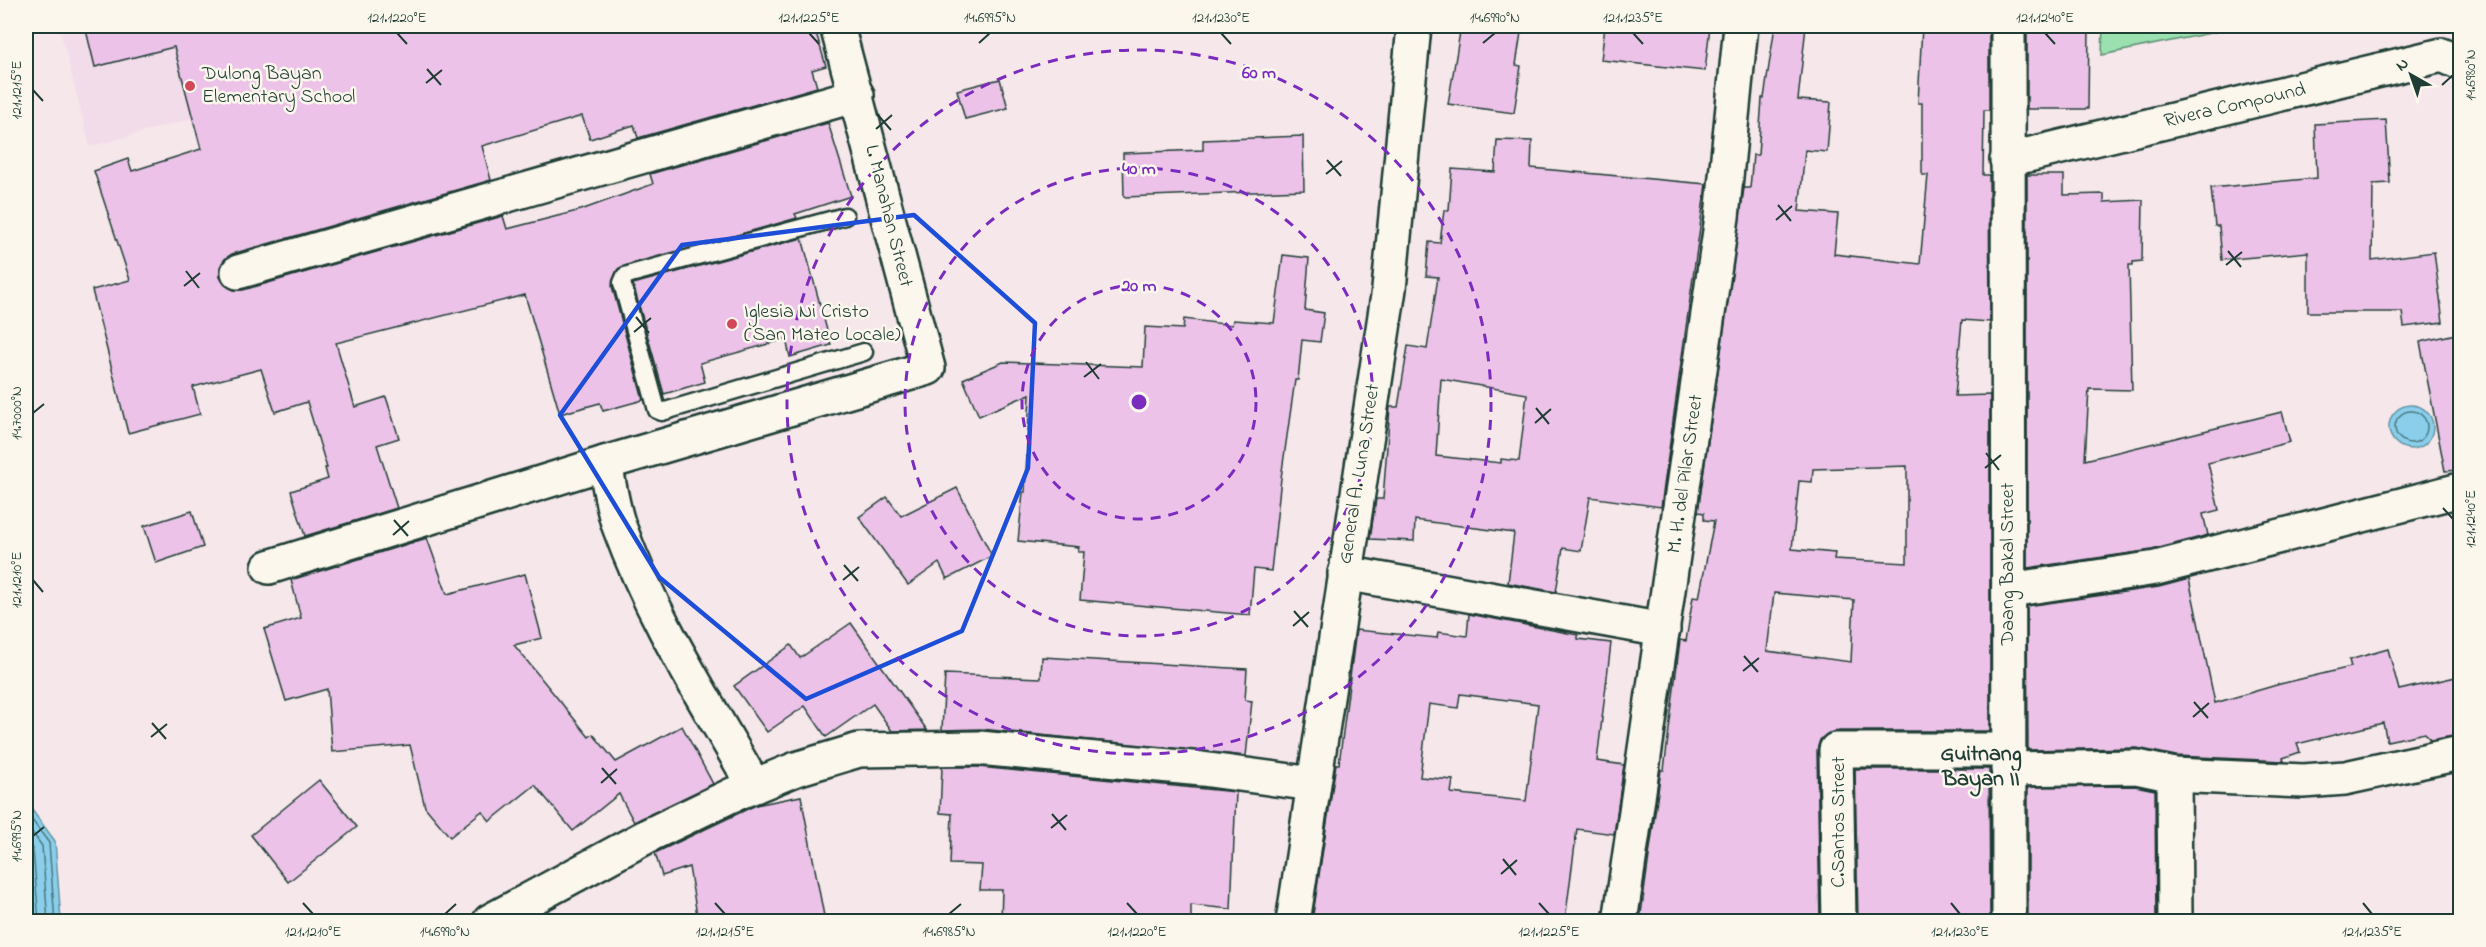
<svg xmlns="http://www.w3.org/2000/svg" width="2486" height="947" font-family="'Indie Flower',sans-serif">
<rect width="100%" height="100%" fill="#f6e7eb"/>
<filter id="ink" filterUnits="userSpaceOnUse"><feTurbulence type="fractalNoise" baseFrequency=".0167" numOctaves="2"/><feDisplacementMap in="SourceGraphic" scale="12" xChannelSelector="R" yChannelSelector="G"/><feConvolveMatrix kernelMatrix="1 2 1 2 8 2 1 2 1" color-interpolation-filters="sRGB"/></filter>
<g filter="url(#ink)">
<path fill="#f3dcea" d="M 59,26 L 524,26 L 90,147 Z"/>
<path fill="#9ae1af" stroke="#5c8f72" stroke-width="1.5" d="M 2103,26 L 2245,26 L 2102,55 Z"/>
<g fill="#8aceeb" stroke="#5f94a2" stroke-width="1.5">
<circle cx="2411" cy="427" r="22"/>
<path d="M 26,802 L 55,841 L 61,921 L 26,921 Z"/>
</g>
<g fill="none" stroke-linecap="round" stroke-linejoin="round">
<g stroke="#4a777d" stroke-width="1.5">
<circle cx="2411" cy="427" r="16"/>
<path d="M 26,812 L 49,843 L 55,922"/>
<path d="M 26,824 L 42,846 L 48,922"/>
<path d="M 26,839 L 33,850 L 39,922"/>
</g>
</g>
<g fill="#ecc2e9" stroke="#1f3d34" stroke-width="1.5" fill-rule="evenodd">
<path d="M 85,26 L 814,26 L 826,66 L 812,70 L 817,87 L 638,138 L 634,125 L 590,139 L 582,116 L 482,146 L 491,180 L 232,254 L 225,259 L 220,267 L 220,277 L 225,285 L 234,290 L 243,290 L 503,216 L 507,229 L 581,210 L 653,184 L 650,174 L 828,123 L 851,196 L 795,214 L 797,218 L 618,269 L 612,286 L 643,400 L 603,411 L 600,403 L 560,414 L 525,295 L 336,343 L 355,407 L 386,397 L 399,438 L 377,445 L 397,508 L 305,536 L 291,491 L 328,479 L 325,468 L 327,468 L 307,402 L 275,412 L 261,369 L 193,387 L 200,414 L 128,433 L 92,290 L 130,280 L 94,171 L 128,159 L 132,171 L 201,149 L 174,47 L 95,67 Z"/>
<path d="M 1461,26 L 1522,26 L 1516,65 L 1521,66 L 1514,113 L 1448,104 Z"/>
<path d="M 1605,26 L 1710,26 L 1705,71 L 1601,60 Z"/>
<path d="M 1775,26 L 1806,26 L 1798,100 L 1831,102 L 1827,152 L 1805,150 L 1799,211 L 1838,214 L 1834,254 L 1920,264 L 1928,175 L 1922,175 L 1922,103 L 1918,103 L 1922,26 L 1989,26 L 1989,110 L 1984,110 L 1983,175 L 1989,175 L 1990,322 L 1962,320 L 1955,396 L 1990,395 L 1990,731 L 1836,731 L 1827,734 L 1820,740 L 1817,750 L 1820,921 L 1640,921 L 1661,770 L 1664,770 L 1680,640 L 1686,641 L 1693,597 L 1699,598 L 1714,521 L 1704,520 L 1704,513 L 1698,512 L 1744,188 L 1750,188 L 1753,155 L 1758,155 L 1762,98 L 1764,98 ZM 1907,466 L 1907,563 L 1834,559 L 1835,553 L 1792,549 L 1799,481 L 1812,482 L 1813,469 ZM 1774,593 L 1854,600 L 1851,662 L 1767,651 Z"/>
<path d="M 2027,26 L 2089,26 L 2088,109 L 2027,109 Z"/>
<path d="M 1000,79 L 1008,108 L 965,119 L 957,90 Z"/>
<path d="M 2386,120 L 2390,183 L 2373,184 L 2372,260 L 2434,252 L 2443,322 L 2404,327 L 2402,312 L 2308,312 L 2308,252 L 2222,260 L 2219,226 L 2215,226 L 2211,188 L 2317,178 L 2315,124 Z"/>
<path d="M 1303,136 L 1304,190 L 1124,197 L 1123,153 L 1203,150 L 1203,140 Z"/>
<path d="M 1497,140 L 1532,141 L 1531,168 L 1706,184 L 1661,507 L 1590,497 L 1581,551 L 1563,548 L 1556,592 L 1508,583 L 1514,533 L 1415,520 L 1414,541 L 1370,539 L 1376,499 L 1383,499 L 1390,407 L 1398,407 L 1408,346 L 1427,349 L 1438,277 L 1426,276 L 1429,242 L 1440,243 L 1444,210 L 1449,210 L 1452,169 L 1495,172 ZM 1441,379 L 1527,394 L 1519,461 L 1501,459 L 1501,463 L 1436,456 Z"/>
<path d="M 2027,175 L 2064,175 L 2064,195 L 2104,194 L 2104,202 L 2143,200 L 2142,261 L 2133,262 L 2133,265 L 2129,265 L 2132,390 L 2089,389 L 2085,460 L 2282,412 L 2290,442 L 2208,463 L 2219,510 L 2203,514 L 2208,535 L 2152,550 L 2027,568 Z"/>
<path d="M 802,238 L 831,345 L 790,357 L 786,339 L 700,363 L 705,382 L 664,394 L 633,284 Z"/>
<path d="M 1283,255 L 1309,258 L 1305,310 L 1324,313 L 1320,342 L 1302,340 L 1298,380 L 1295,380 L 1281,478 L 1271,571 L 1254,569 L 1250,615 L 1080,600 L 1084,552 L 1078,552 L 1079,547 L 1018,541 L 1023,492 L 1025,492 L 1030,394 L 979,416 L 963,379 L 1003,362 L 1143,367 L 1145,327 L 1183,329 L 1184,319 L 1232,325 L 1233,320 L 1274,323 Z"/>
<path d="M 2460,333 L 2460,470 L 2445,471 L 2420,342 Z"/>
<path d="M 957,488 L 992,556 L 947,579 L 939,563 L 908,585 L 859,517 L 887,497 L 901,516 Z"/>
<path d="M 192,511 L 203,547 L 156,563 L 144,526 Z"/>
<path d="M 427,538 L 447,594 L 525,574 L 542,638 L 514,645 L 589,737 L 593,734 L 616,762 L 682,726 L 713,784 L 634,822 L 619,794 L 573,831 L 535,785 L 490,821 L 482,811 L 450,837 L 425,807 L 410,745 L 332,752 L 327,689 L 286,701 L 264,629 L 301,618 L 291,580 Z"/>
<path d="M 2189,579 L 2215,703 L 2280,684 L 2351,667 L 2349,660 L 2388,649 L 2399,690 L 2460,676 L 2460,735 L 2430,740 L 2425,733 L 2387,741 L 2383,723 L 2297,744 L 2300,752 L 2283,758 L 2284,761 L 2176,756 L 2137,748 L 2028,750 L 2027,606 L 2159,587 Z"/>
<path d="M 1469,614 L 1578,635 L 1578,639 L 1611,643 L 1597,761 L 1624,765 L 1614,834 L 1577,829 L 1565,921 L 1312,921 L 1336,764 L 1339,764 L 1356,630 L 1437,638 L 1438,632 L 1467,636 ZM 1460,694 L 1538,704 L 1526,801 L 1451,793 L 1453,780 L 1420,777 L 1429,704 L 1458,708 Z"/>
<path d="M 851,623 L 927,730 L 892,731 L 873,704 L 826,737 L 805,706 L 767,732 L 734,686 L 791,645 L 800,658 Z"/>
<path d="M 1042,657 L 1247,669 L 1245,700 L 1252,701 L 1246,756 L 981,729 L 942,730 L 945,674 L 1041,678 Z"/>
<path d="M 942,767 L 978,767 L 1236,792 L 1231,909 L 1191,905 L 1191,921 L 1001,921 L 1002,890 L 980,890 L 982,865 L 950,864 L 952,814 L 940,813 Z"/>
<path d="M 1855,769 L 1989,769 L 1990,921 L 1858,921 Z"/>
<path d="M 319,780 L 357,827 L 288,882 L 251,835 Z"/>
<path d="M 2135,786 L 2155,790 L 2156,921 L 2028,921 L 2028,787 Z"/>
<path d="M 801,796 L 825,921 L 698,921 L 689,867 L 662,876 L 655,853 L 756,805 Z"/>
</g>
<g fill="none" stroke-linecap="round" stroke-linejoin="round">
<defs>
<path id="service" d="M 845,216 L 634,273 L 625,276 L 622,283 L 657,410 L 662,412 L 864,352"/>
<g id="minor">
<path d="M 2007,160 L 2442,55 L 2460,63"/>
<path d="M 238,272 L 857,95"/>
<path d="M 605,463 C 609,483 612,506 619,526 C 653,620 705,699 754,786"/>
<path d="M 269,567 L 605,463 L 928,368 L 837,26"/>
<path d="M 1345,573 L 1663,630"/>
<path d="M 2009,590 L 2156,568 L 2460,490"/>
<path d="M 2008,769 L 2137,767 L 2174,775 L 2303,781 L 2345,778 L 2460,753"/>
<path d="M 2174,775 L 2175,922"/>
<path d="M 490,921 L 651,834 L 732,795 L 796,769 L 859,750 L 979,748 L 1202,769 L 1313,784"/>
<path d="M 1839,922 L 1836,750 L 2008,750"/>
</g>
<g id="tertiary">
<path d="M 2008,26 L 2009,922"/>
<path d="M 1620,922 L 1722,217 L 1741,26"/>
</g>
<path id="primary" d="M 1293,922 L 1389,289 L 1414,26"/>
</defs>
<use href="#service" stroke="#1f3d34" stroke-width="21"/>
<use href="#minor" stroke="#1f3d34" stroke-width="38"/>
<use href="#tertiary" stroke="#1f3d34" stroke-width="38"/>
<use href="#primary" stroke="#1f3d34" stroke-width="38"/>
<use href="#service" stroke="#fbf7ec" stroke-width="16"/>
<use href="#minor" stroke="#fbf7ec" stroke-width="33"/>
<use href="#tertiary" stroke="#fbf7ec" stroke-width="33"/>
<use href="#primary" stroke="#fbf7ec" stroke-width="33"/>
</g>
</g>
<path fill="none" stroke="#1d4ed8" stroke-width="4.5" stroke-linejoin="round" d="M 914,215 L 1035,323 L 1028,468 L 962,631 L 806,699 L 659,577 L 560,415 L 682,245 Z"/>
<path fill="none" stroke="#1f3d34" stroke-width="2" d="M 397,33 L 407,44M 809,33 L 819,44M 1221,33 L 1231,44M 1633,33 L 1643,44M 2045,33 L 2055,44M 979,43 L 990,33M 1483,43 L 1495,33M 427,69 L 441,85M 426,83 L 442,70M 2442,85 L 2453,75M 33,90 L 43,101M 877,114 L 891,130M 876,129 L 892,115M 1327,160 L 1341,176M 1326,174 L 1342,161M 1778,205 L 1791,221M 1776,220 L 1792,206M 2228,251 L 2241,267M 2226,265 L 2242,252M 186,271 L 199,288M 184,286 L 200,273M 636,317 L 649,333M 634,332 L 651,318M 1086,362 L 1099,379M 1084,377 L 1101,364M 1536,408 L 1549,424M 33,413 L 44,404M 1535,423 L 1551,409M 1986,453 L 1999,470M 1985,468 L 2001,455M 2443,508 L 2453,519M 394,520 L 408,536M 393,535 L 409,521M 844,565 L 858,581M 33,580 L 43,592M 843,580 L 859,567M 1294,611 L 1308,627M 1293,626 L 1309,612M 1744,656 L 1758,672M 1743,671 L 1759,658M 2194,702 L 2208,718M 2193,717 L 2209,703M 152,723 L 166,739M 151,737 L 167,724M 602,768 L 616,784M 601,783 L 617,769M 1052,814 L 1066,830M 1051,828 L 1067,815M 33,836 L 44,827M 1503,859 L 1516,875M 1501,874 L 1517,860M 303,903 L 313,914M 715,903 L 725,914M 1127,903 L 1137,914M 1539,903 L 1549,914M 1951,903 L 1960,914M 2363,903 L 2372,914M 445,914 L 456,904M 949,914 L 961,904"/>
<g fill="none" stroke="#7b2cbf" stroke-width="3" stroke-dasharray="10 8">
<circle cx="1139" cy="402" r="117"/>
<circle cx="1139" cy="402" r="234"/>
<circle cx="1139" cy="402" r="352"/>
</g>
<g fill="#d1495b" stroke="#fbf7ec" stroke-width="2">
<circle cx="190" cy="86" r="6"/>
<circle cx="732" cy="324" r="6"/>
</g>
<g text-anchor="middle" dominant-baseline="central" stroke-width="5" stroke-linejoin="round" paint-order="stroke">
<g font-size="20" fill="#1f3d34" stroke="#fbf7ec" text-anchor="start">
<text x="202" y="74">Dulong Bayan<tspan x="202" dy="23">Elementary School</tspan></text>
<text x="744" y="312">Iglesia Ni Cristo<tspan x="744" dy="23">(San Mateo Locale)</tspan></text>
</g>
<g font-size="20" fill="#1f3d34" stroke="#fbf7ec">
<text transform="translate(2235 106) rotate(-13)">Rivera Compound</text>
<text transform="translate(888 216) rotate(76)">L. Manahan Street</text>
<text transform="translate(1360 474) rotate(-81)">General A. Luna Street</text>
<text transform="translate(1686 474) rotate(-82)">M. H. del Pilar Street</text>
<text transform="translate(2008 564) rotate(-90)">Daang Bakal Street</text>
<text transform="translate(1839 822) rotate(-90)">C.Santos Street</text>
</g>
<g font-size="22" font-weight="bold" fill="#1f3d34" stroke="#fbf7ec">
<text x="1981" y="755">Guitnang<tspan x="1981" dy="25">Bayan II</tspan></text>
</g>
</g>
<circle cx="1139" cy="402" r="9" fill="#7b2cbf" stroke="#fbf7ec" stroke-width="3"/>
<g font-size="18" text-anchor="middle" font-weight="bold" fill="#7b2cbf" stroke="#fbf7ec" stroke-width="5" stroke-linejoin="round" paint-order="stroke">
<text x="1259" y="78">60 m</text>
<text x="1139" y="174">40 m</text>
<text x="1139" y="291">20 m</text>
</g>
<rect width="2486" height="947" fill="none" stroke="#fbf7ec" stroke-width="66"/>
<g transform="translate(2411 75) rotate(320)" stroke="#fbf7ec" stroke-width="4.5" paint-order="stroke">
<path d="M0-4.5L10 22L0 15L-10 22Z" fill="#1f3d34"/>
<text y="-9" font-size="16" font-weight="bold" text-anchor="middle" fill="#1f3d34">N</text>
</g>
<rect x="33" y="33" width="2420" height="881" fill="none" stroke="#1f3d34" stroke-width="2"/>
<g font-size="15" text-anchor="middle" fill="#1f3d34">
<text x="397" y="22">121.1220°E</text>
<text x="809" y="22">121.1225°E</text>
<text x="990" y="22">14.6995°N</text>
<text x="1221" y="22">121.1230°E</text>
<text x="1495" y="22">14.6990°N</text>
<text x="1633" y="22">121.1235°E</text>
<text x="2045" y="22">121.1240°E</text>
<text transform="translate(2470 75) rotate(-90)" y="5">14.6980°N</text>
<text transform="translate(16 90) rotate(-90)" y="5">121.1215°E</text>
<text transform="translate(16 413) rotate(-90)" y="5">14.7000°N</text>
<text transform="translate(2470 519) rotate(-90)" y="5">121.1240°E</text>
<text transform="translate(16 580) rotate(-90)" y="5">121.1210°E</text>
<text transform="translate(16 836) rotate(-90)" y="5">14.6995°N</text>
<text x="313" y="936">121.1210°E</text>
<text x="445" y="936">14.6990°N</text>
<text x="725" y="936">121.1215°E</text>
<text x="949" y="936">14.6985°N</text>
<text x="1137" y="936">121.1220°E</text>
<text x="1549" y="936">121.1225°E</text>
<text x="1960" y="936">121.1230°E</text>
<text x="2372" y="936">121.1235°E</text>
</g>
</svg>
